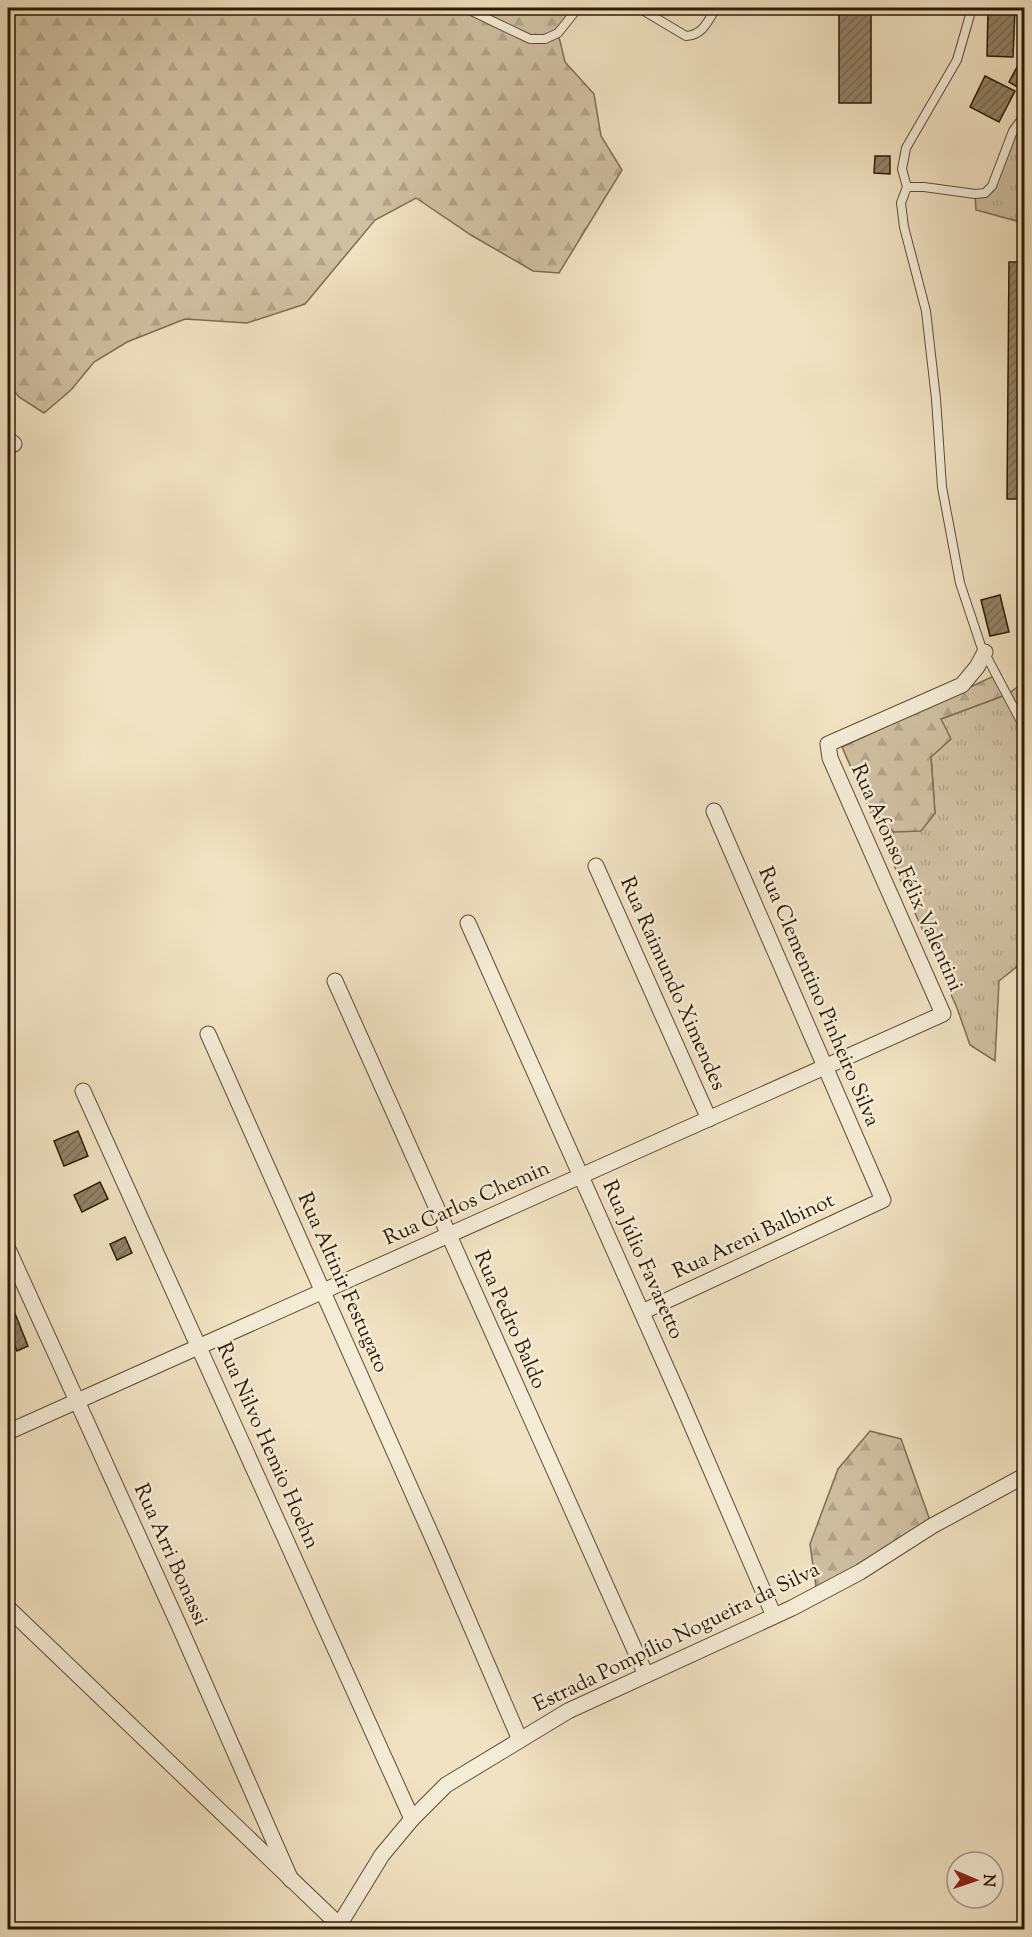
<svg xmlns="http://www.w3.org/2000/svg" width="1032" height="1937" font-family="'Sorts Mill Goudy',serif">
<defs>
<pattern id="grass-tufts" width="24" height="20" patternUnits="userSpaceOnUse" patternTransform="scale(1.5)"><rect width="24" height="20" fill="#cfc0a2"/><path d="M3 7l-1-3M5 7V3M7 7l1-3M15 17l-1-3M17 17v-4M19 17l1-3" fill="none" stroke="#b2a48a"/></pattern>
<pattern id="forest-firs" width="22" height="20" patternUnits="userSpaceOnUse" patternTransform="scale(1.5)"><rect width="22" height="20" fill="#cfc0a2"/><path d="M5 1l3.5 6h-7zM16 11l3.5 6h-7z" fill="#b2a48a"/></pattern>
<pattern id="building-hatch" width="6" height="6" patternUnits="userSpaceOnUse" patternTransform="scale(1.5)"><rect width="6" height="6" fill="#928266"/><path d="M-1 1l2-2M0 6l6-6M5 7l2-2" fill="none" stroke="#776a52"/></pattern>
</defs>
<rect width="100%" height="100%" fill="#f0e2c2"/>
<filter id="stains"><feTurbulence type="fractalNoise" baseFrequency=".00333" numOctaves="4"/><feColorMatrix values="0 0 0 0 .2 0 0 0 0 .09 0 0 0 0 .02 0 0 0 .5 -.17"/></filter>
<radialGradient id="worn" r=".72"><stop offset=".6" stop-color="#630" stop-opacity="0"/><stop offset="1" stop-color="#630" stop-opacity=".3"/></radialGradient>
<g fill="url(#grass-tufts)" stroke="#7e6e52" stroke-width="1.5">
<path d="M 1024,116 L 1024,223 L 976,210 L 975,194 L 985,193 L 1013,131 Z"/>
<path d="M 1008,694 L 1024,727 L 1024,961 L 999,981 L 995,1061 L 970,1045 L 957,1008 L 867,804 L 894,832 L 935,813 L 931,757 L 941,719 Z"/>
</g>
<g fill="url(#forest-firs)" stroke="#7e6e52" stroke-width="1.5">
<path d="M 8,8 L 578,8 L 558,33 L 565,62 L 594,94 L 601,136 L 622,170 L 559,273 L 533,271 L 471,235 L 416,198 L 375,220 L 305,304 L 247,323 L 185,319 L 127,342 L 94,362 L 71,390 L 44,413 L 19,397 L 8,383 Z"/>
<path d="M 998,674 L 1008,694 L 1024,682 L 1024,727 L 1008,694 L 941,719 L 951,739 L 931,757 L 935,813 L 921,831 L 894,832 L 867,804 L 842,747 Z"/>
<path d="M 870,1431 L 901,1439 L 932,1526 L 817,1594 L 810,1544 L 838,1469 Z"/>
</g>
<g fill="url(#building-hatch)" stroke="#2c1b03" stroke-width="1.5">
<rect x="839" y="8" width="32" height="95"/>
<path d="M 993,9 L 1015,9 L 1013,57 L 987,56 L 988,10 Z"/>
<path d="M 1024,54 L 1024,91 L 1009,82 Z"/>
<path d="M 985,76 L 1015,91 L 999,122 L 970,107 Z"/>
<path d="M 875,156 L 890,156 L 890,174 L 874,173 Z"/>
<path d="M 1009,262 L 1024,262 L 1024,499 L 1007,499 Z"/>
<path d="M 1000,595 L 1009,632 L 990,636 L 981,600 Z"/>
<path d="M 78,1131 L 88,1156 L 64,1166 L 54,1141 Z"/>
<path d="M 100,1182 L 108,1199 L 82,1212 L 74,1195 Z"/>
<path d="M 125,1237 L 132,1253 L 117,1260 L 110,1244 Z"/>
<path d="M 14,1311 L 28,1346 L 17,1351 L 14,1343 L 8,1345 L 8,1332 L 9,1331 L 8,1314 Z"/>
</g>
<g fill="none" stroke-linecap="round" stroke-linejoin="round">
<defs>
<g id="service">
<path d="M 465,8 L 530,39 L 545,39 L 558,33 L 578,8"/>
<path d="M 639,8 L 686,36 C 703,35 708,21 716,8"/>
<path d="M 972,8 L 957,60 L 906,148 L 902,169 L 907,187 L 901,203 L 904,227 L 926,311 L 936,399 L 942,487 L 960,583 L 981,646 L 1024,727"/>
<path d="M 907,187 L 924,187 L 975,194 L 985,193 L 992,186 L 1013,131 L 1024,116"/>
</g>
<g id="minor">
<path d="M 8,439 L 14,444"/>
<path d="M 596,866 L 709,1119"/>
<path d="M 468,923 L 679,1396 L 774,1616"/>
<path d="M 335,981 L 646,1675"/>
<path d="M 208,1034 L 438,1550 L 520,1740"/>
<path d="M 83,1091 L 412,1819"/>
<path d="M 8,1249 L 181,1630 L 291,1880"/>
<path d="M 642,1312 L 883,1200 L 714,811"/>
<path d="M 8,1432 L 943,1014 L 830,758 L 828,744 L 962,685 L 977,667 L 985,652"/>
<path d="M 8,1608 L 338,1924"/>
<path d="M 336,1930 L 382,1855 L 412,1819 L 446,1785 L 568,1711 L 792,1608 L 860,1572 L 932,1526 L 1024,1476"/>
</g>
</defs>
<use href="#service" stroke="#5d4d33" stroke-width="10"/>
<use href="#minor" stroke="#5d4d33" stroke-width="17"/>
<use href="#service" stroke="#f5ecd7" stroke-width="8"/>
<use href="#minor" stroke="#f5ecd7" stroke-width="15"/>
</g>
<g text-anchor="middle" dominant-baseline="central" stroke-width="5" stroke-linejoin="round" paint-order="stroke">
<g font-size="21" fill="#2c1b03" stroke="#f5ecd7">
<text transform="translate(906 878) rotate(66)">Rua Afonso Félix Valentini</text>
<text transform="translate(672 984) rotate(66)">Rua Raimundo Ximendes</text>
<text transform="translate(818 997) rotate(67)">Rua Clementino Pinheiro Silva</text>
<text transform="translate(467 1204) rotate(-24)">Rua Carlos Chemin</text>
<text transform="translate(754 1237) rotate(-25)">Rua Areni Balbinot</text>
<text transform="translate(642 1260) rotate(66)">Rua Júlio Favaretto</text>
<text transform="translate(342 1283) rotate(66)">Rua Altinir Festugato</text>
<text transform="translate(509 1320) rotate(66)">Rua Pedro Baldo</text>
<text transform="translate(267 1446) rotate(66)">Rua Nilvo Hemio Hoehn</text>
<text transform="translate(170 1555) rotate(66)">Rua Arri Bonassi</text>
<text transform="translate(677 1638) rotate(-26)">Estrada Pompílio Nogueira da Silva</text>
</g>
</g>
<rect width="1032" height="1937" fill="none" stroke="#f0e2c2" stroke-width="30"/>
<rect x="9" y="9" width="1014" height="1919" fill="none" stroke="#2c1b03" stroke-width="3"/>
<rect x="15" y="15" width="1002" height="1907" fill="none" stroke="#2c1b03" stroke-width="1.5"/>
<g transform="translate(975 1880) rotate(92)"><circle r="28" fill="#f5ecd7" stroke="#a59882" stroke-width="1.5"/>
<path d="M0-4.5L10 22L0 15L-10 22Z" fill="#8f2418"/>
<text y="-9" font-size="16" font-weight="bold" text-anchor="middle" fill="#2c1b03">N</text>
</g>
<rect width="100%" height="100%" filter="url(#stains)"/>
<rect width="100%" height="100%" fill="url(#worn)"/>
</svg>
